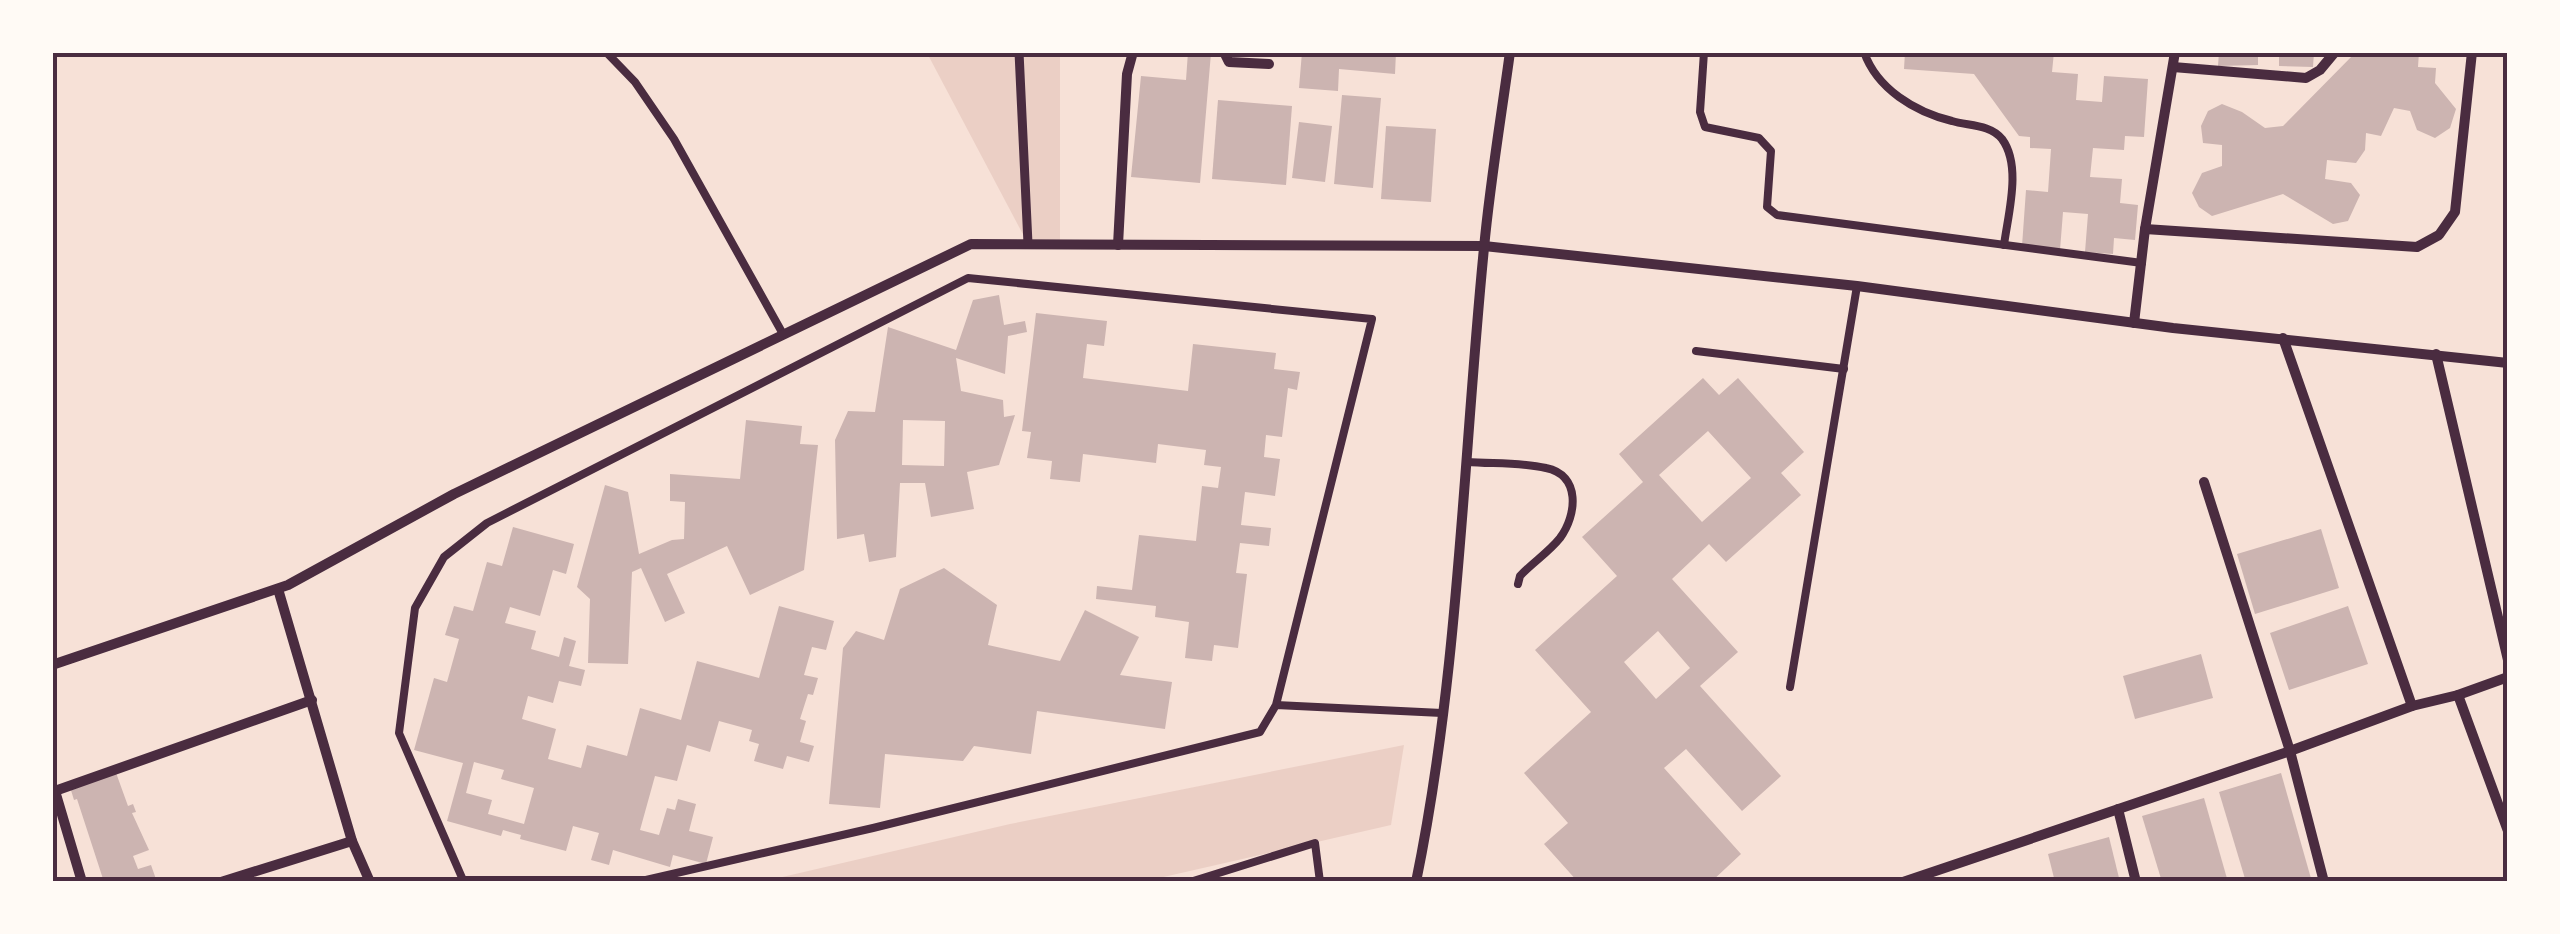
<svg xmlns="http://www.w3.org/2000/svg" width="2560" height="934" font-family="'Roboto Condensed',sans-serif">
<rect width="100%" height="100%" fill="#f7e1d7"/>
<g fill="#ebcfc5">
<path d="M 927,53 L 1060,53 L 1060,245 L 1028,244 Z"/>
<path d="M 1404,745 L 1391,825 L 1146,881 L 761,882 L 1010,824 Z"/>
</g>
<g fill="#ccb4b1" fill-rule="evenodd">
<path d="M 1188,52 L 1211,53 L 1200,183 L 1131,177 L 1141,76 L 1186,80 Z"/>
<path d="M 1302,52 L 1396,52 L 1395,74 L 1339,69 L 1338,91 L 1299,88 Z"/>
<path d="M 1905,52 L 2054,52 L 2052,72 L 2078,74 L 2076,100 L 2102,102 L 2104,76 L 2148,79 L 2144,137 L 2125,136 L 2124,150 L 2093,148 L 2090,177 L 2122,179 L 2120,203 L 2138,205 L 2135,240 L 2114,238 L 2113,254 L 2085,252 L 2088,214 L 2063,212 L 2060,250 L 2022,246 L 2026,190 L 2048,192 L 2051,149 L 2030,148 L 2030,137 L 2019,136 L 1974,74 L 1904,69 Z"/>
<path d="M 2219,52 L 2258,52 L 2258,65 L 2218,66 Z"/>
<path d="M 2279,52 L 2314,52 L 2313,67 L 2279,66 Z"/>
<path d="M 2356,52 L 2419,52 L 2418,67 L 2436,68 L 2435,83 L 2456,109 L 2450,128 L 2435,138 L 2417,130 L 2410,111 L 2394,108 L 2381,136 L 2366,133 L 2365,150 L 2356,163 L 2327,160 L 2325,179 L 2351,183 L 2360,195 L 2348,221 L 2333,224 L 2283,194 L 2212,216 L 2199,207 L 2192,193 L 2202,173 L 2222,166 L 2222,145 L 2203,143 L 2201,126 L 2208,111 L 2222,104 L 2242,112 L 2265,128 L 2283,126 Z"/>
<path d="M 1342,95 L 1381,98 L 1373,188 L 1334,184 Z"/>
<path d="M 1218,100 L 1292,106 L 1286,185 L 1212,179 Z"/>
<path d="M 1299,122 L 1332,126 L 1325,182 L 1292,178 Z"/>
<path d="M 1386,126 L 1436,129 L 1431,202 L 1381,199 Z"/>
<path d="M 999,295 L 1004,325 L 1025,321 L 1027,332 L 1008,336 L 1005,374 L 956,358 L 961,391 L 1003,400 L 1004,417 L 1015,415 L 999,465 L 967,472 L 974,509 L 931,517 L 925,483 L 900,483 L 896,557 L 869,562 L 864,534 L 837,539 L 835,440 L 848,411 L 875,412 L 888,327 L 956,350 L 973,300 ZM 903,420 L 945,421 L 944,466 L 902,465 Z"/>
<path d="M 1036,313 L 1107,321 L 1104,346 L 1087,344 L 1083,378 L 1188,391 L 1193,344 L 1276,353 L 1274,369 L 1300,372 L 1297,390 L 1288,388 L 1282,437 L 1266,435 L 1264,457 L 1280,459 L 1275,496 L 1245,492 L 1241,525 L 1271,528 L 1269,546 L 1240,543 L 1236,573 L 1247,574 L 1238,648 L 1214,645 L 1212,661 L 1185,658 L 1189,622 L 1155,617 L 1156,606 L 1096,599 L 1097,586 L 1132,590 L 1139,535 L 1196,541 L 1202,486 L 1218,488 L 1221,467 L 1204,465 L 1206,450 L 1158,444 L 1156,463 L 1083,454 L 1080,482 L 1050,479 L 1052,461 L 1027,458 L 1031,432 L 1022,431 Z"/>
<path d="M 1703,378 L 1719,395 L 1738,378 L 1804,452 L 1781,473 L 1801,495 L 1726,562 L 1709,544 L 1672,579 L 1738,652 L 1700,686 L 1781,776 L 1742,811 L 1686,749 L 1664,768 L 1741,854 L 1711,882 L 1578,882 L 1544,844 L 1568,823 L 1524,773 L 1591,712 L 1535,650 L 1617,576 L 1582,537 L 1643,482 L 1619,454 ZM 1708,431 L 1751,478 L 1702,522 L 1659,475 ZM 1658,631 L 1690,668 L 1656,699 L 1624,662 Z"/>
<path d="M 746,420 L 802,426 L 800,444 L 818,445 L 804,570 L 750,595 L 727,546 L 667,574 L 685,613 L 665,622 L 641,568 L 632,572 L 628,664 L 588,663 L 590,599 L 577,587 L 605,485 L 628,492 L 639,554 L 672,540 L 684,539 L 685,502 L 670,501 L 670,474 L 740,479 Z"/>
<path d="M 513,527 L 574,544 L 566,574 L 553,570 L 540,616 L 510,607 L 505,623 L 536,631 L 531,649 L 559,657 L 564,637 L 576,641 L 569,666 L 585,670 L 581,686 L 559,681 L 553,703 L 528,696 L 522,719 L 556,729 L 548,759 L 581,768 L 587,745 L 627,756 L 640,708 L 681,720 L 697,661 L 759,678 L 779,606 L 834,621 L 826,650 L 812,647 L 804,675 L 818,678 L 813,695 L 808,694 L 800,719 L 806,721 L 800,742 L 814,746 L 809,762 L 787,756 L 783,769 L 754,761 L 759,744 L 749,741 L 752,730 L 719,721 L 710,752 L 687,745 L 677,781 L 655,776 L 640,830 L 659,835 L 667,808 L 675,810 L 678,799 L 696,804 L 689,831 L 713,837 L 706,864 L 673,855 L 670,867 L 613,850 L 609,865 L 591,860 L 599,833 L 573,826 L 566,851 L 520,839 L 521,835 L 503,830 L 501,836 L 447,821 L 463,763 L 414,750 L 434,678 L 447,682 L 459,639 L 445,635 L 454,606 L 473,611 L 487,562 L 502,566 ZM 474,762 L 504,770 L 501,779 L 534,788 L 524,824 L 488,814 L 492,800 L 466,793 Z"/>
<path d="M 2321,529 L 2339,588 L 2255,614 L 2237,554 Z"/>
<path d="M 944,568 L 997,605 L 988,645 L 1060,661 L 1085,610 L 1139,637 L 1120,675 L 1172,682 L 1165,729 L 1037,711 L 1031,754 L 974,746 L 963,761 L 885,754 L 880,808 L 829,804 L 843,648 L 856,631 L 884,640 L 900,589 Z"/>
<path d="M 2348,606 L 2368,664 L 2289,690 L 2270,633 Z"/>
<path d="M 2201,654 L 2213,698 L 2135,719 L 2123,676 Z"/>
<path d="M 115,770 L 128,806 L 133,804 L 136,812 L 132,813 L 149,850 L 133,856 L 138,869 L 151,865 L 157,882 L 104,882 L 77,799 L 74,800 L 70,787 Z"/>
<path d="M 2281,773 L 2312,882 L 2246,882 L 2219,792 Z"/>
<path d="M 2204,798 L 2228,882 L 2162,882 L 2142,816 Z"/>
<path d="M 2109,837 L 2120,882 L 2055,882 L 2048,854 Z"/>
</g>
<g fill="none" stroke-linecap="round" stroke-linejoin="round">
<g stroke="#4a2c40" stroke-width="8">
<path d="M 606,52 L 635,82 L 674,139 L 783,334"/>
<path d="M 1704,52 L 1700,112 L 1705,127 L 1759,138 L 1771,151 L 1767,207 L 1777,215 L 2142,263"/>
<path d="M 1864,52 C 1877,89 1915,112 1952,121 C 1968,126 1990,124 2002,139 C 2022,166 2008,214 2004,245"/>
<path d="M 1696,351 L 1844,369"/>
<path d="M 1467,462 C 1492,464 1521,462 1546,468 C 1581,475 1577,515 1560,538 C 1549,552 1532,563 1520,576 L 1518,584"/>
<path d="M 1790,687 L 1857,286"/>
<path d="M 1276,705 L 1372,319 L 968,278 L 487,523 L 444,557 L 415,608 L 399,733 L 463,880 L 646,880 L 873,828 L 1260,732 L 1276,705 L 1442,713"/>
<path d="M 1190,882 L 1315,843 L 1320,882"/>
</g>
<path stroke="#4a2c40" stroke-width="9" d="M 1019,52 L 1028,244"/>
<g stroke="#4a2c40" stroke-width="10">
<path d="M 1224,52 L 1229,62 L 1269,64"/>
<path d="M 2173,67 L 2306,78 L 2320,70 L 2335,52"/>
<path d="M 2145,229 L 2417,247 L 2439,235 L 2455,212 L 2472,52"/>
<path d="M 1118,245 L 1127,74 L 1133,52"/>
<path d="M 2134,323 L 2145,229 L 2175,52"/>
<path d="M 2283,338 L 2412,706"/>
<path d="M 2436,354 L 2508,660"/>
<path d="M 2204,482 L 2290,751 L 2324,882"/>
<path d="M 278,589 L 352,841 L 370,882"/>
<path d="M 52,665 L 288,585 L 454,494 L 971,244 L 1484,246 L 1857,286 L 2173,328 L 2508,363"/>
<path d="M 2458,695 L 2508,831"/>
<path d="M 55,791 L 82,882"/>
<path d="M 52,792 L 312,700"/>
<path d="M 2118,809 L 2136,882"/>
<path d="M 221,882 L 352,841"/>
<path d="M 1416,882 C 1459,673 1463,459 1484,248 C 1490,183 1501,118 1510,52"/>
<path d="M 1903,882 L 2290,751 L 2412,706 L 2458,695 L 2508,677"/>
</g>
</g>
<rect width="2560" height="934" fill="none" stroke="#fffaf5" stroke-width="110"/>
<rect x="55" y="55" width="2450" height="824" fill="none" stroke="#4a2c40" stroke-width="4"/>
</svg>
